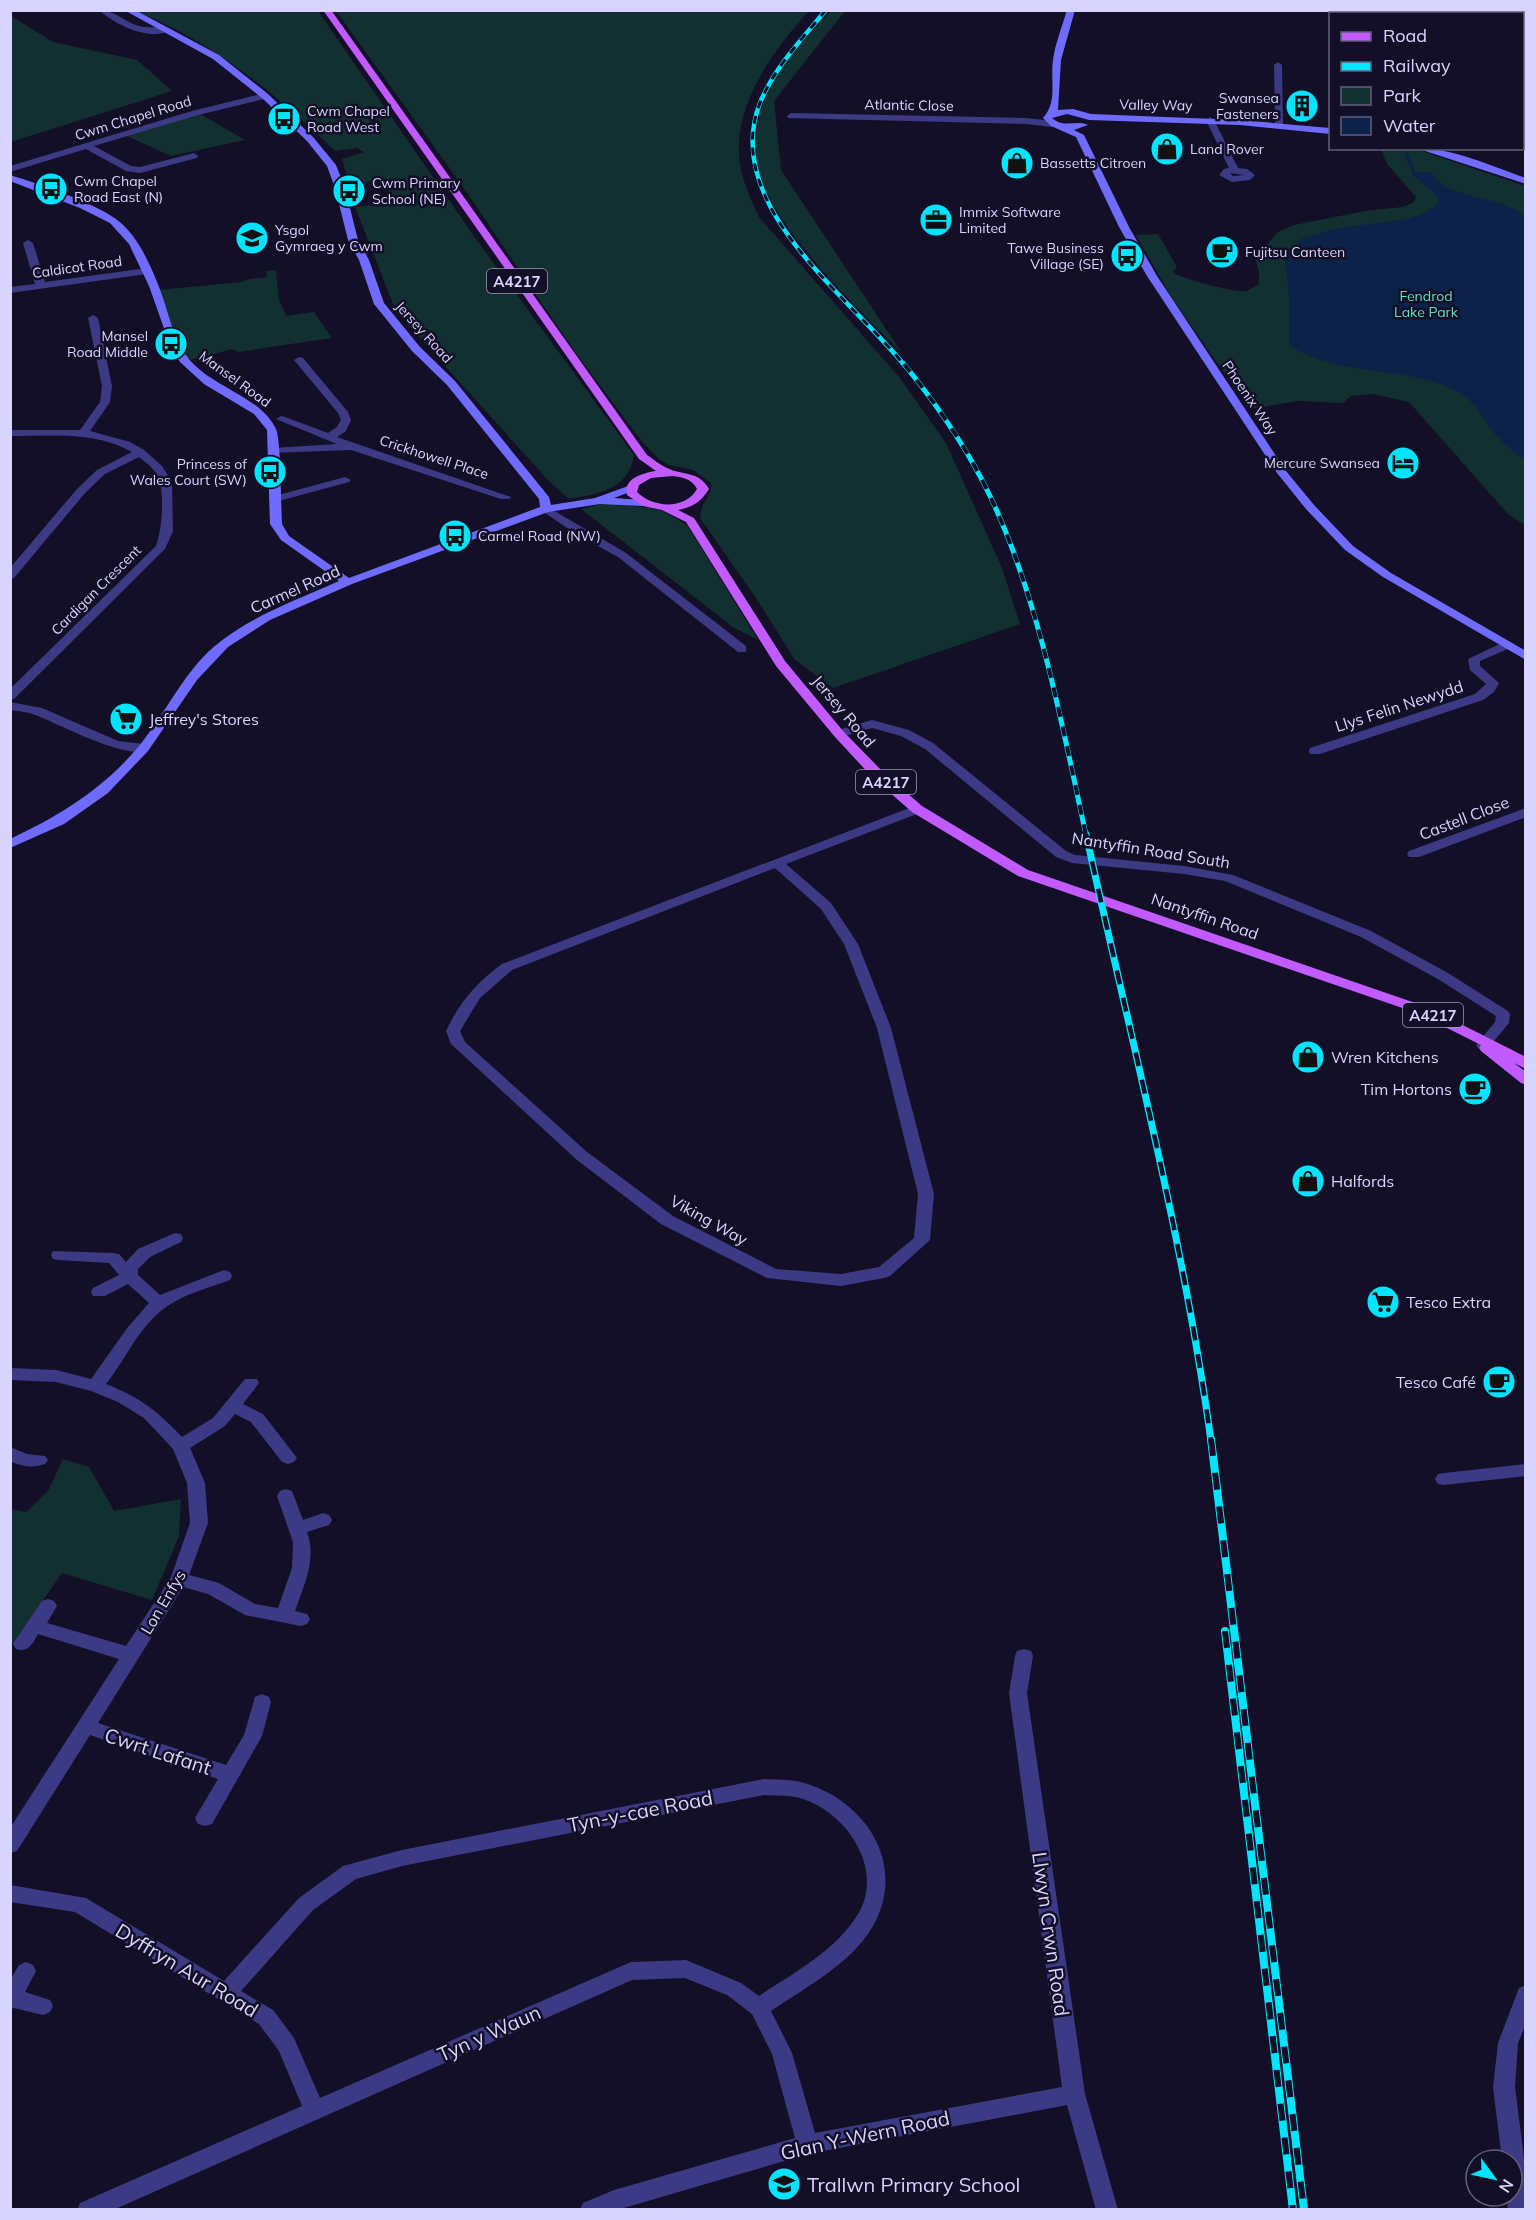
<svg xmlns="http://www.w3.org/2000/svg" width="1536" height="2220" font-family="Mulish,sans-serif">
<rect width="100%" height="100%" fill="#130f26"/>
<g fill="#12302f">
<path d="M 831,10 L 845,11 L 774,101 L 781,170 L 902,353 C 861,311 775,230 760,175 C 752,148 756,120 767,94 C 780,63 809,36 831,10 Z"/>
<path d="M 135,11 L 318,11 L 476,239 L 634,455 C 629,490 598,494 569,499 L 548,480 L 427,346 L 393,304 L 355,207 L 392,203 L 386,181 L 349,183 L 342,159 L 364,152 L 357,148 L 335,151 C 277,95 211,40 135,11 Z"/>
<path d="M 336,11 L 809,11 C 772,51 731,108 740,165 C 743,183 752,201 759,217 L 900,378 L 946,443 L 1002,568 L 1020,624 L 833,688 L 795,660 L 758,601 L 700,518 C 700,502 712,497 711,483 L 693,470 L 669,465 L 660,460 L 643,443 L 575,352 L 463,187 Z"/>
<path d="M 11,16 L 53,42 L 137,60 L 172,91 L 11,142 Z"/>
<path d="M 199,113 L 245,140 L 171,156 L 127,136 Z"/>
<path d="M 1381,149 L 1410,149 L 1425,152 L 1525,186 L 1525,525 L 1508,514 L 1409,402 L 1373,394 L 1351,396 L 1343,403 L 1297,401 L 1249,409 L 1170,295 L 1136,235 L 1158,234 L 1177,267 L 1173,272 C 1182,279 1235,293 1246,291 C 1250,290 1255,286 1259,284 L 1259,272 L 1255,258 L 1278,232 L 1294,225 L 1365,211 L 1403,207 L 1414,202 L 1416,197 L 1387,164 Z"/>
<path d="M 276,270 L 279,300 L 286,316 L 314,312 L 332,338 L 238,352 L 233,349 L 190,360 L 179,348 L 158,290 L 241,282 L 250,279 L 267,277 L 266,271 Z"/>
<path d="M 606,503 L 650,508 L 663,511 L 687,525 L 758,640 L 733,627 L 581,509 Z"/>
<path d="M 63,1459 L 89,1467 L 114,1511 L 181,1499 L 179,1536 L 152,1600 L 62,1573 L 11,1646 L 11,1509 L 26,1512 L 48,1491 Z"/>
</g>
<path fill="#0c2248" d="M 1431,172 C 1450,202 1500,194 1525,216 L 1525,460 C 1517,454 1508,448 1500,440 C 1485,424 1479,404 1458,392 C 1406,364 1338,378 1289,345 L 1289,297 L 1285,261 L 1301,239 L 1333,229 L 1408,219 L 1426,212 L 1438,204 L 1437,196 L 1411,173 Z"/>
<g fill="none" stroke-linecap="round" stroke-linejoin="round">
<path stroke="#0c2248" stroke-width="3" d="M 1406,154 L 1415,175"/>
<g fill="#3d3a85" fill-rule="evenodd">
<path d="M 99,10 C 114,10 125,22 139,26 C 149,29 163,25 171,30 C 151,42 115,25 99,10 Z"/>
<path d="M 1510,10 L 1526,12 L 1526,17 L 1522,16 L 1522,14 Z"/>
<path d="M 1278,62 L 1282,65 L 1283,124 L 1279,127 L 1275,124 L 1274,65 Z"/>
<path d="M 265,93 L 268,94 L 268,98 L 198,115 L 94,146 L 131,166 L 140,167 L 194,153 L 198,156 L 197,158 L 140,173 L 126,171 L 86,149 L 10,172 L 10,166 L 192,111 Z"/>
<path d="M 791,113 L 1026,118 L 1053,121 L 1057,124 L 1053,127 L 1026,124 L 788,118 L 787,116 Z"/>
<path d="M 1210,117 L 1214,120 L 1238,168 L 1247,169 L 1255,175 L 1250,180 L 1232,182 L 1219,175 L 1224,169 L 1229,168 L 1206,120 ZM 1230,173 L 1244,175 L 1233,176 Z"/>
<path d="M 28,240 L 33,243 L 45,282 L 147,268 L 152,271 L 147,274 L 10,293 L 10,287 L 35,284 L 23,243 Z"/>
<path d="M 93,315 L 98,318 L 112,386 L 110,402 L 90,431 L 130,442 L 144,450 L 162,466 L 172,482 L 173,531 L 165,549 L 14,699 L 10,700 L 10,689 L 156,546 C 162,529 164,500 160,483 C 158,471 148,464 139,457 L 105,474 L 85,493 L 14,578 L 10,579 L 10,568 L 77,489 L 97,470 L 132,452 C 96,431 51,436 10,436 L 10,430 L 80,430 L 100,402 L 102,386 L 88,318 Z"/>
<path d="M 299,357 L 303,358 L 348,412 L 351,420 L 346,431 L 337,437 L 511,497 L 509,499 L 501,499 L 351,450 L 269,453 L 269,449 L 273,448 L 337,444 L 276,419 L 281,416 L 285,417 L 328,433 L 337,427 L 341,420 L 338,413 L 294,360 Z"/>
<path d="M 345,477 L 351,480 L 349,482 L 275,502 L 269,499 L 271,497 Z"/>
<path d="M 546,506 L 626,553 L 746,646 L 746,652 L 738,652 L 618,557 L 576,534 L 542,511 L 540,509 Z"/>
<path d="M 1506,641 L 1510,642 L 1510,648 L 1480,661 L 1480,666 L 1499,683 L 1494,692 L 1483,700 L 1320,754 L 1310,754 L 1309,751 L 1310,748 L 1475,694 L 1486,684 L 1470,670 L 1468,659 Z"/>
<path d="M 10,702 L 42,708 L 118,741 L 144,744 L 150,748 C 133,764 59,724 38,716 C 29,712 19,711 10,710 Z"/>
<path d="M 872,720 L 909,730 L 933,743 L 1066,851 L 1075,855 L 1184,866 L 1233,875 L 1371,931 L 1448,973 L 1508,1011 L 1510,1014 L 1509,1023 L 1488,1048 L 1478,1048 L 1476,1045 L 1495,1022 L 1496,1016 L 1438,979 L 1361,937 L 1225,881 L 1184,874 L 1072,863 L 1056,857 L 925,749 L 901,736 L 872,728 L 839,738 L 833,734 L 835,731 Z"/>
<path d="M 917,805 L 924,809 L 922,812 L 786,864 L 831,903 L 858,944 L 891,1028 L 934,1194 L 930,1240 L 890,1276 L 884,1278 L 841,1286 L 767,1278 L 661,1224 L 577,1160 L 451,1044 L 446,1031 C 459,1003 477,982 502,964 ZM 775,868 L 821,909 L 844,944 L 877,1028 L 918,1194 L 914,1238 L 879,1267 L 841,1274 L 776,1269 L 673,1216 L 587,1152 L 465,1042 L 460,1031 L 480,998 L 512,970 Z"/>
<path d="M 1526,808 L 1526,817 L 1419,857 L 1409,857 L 1407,854 L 1409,851 Z"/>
<path d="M 175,1233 L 181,1234 L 183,1238 L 181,1242 L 150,1257 L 138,1269 L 138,1275 L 160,1295 L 224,1270 L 230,1272 L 232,1276 L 230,1280 C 208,1288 184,1294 166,1307 C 139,1326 126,1359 106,1384 C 141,1398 156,1410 182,1437 L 213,1418 L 245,1379 L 257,1379 L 259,1383 L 243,1404 L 263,1414 L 297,1458 L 294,1462 L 288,1464 L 282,1462 L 251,1422 L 235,1414 L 225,1426 L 190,1448 L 205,1483 L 208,1523 L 189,1575 L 219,1583 L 255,1604 L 278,1608 L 292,1568 L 293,1542 L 277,1496 L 280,1491 L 286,1489 L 292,1491 L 303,1520 L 323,1513 L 329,1515 L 332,1520 L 329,1525 L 307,1532 C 317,1559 304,1585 295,1611 L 307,1614 L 310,1619 L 307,1624 L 301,1626 L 245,1615 L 208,1594 L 183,1587 L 98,1723 L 226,1765 L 244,1735 L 255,1697 L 262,1694 L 269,1697 L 271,1702 L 262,1736 L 212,1824 L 205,1826 L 198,1824 L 195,1818 L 218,1779 L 90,1735 L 17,1851 L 10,1853 L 10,1828 L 119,1659 L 38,1634 C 32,1644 29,1653 16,1649 L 13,1644 L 16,1639 L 42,1601 L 48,1599 L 54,1601 L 57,1606 L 47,1623 L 126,1646 L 171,1577 L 190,1523 L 187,1483 L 173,1449 L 144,1418 L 118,1402 L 91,1391 L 56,1382 L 10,1380 L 10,1368 L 56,1370 L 91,1379 L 128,1327 L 149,1303 L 128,1284 L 105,1296 L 93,1296 L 91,1292 L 93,1288 L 119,1275 L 109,1263 L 59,1260 L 53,1259 L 51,1255 L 53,1251 L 113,1253 L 119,1254 L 126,1262 L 138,1249 Z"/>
<path d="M 10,1447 L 27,1454 L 45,1456 L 48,1460 L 45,1464 C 32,1468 22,1467 10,1461 Z"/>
<path d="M 1526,1464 L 1526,1476 L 1444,1485 L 1438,1484 L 1435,1479 L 1438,1474 L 1444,1473 Z"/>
<path d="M 1024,1649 L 1031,1651 L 1033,1656 L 1027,1693 L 1085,2094 L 1118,2210 L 1096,2210 L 1067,2105 L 808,2154 L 617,2210 L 580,2210 L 583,2203 L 614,2190 L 795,2138 L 772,2054 L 752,2014 L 727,1995 L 685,1978 L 632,1980 L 113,2210 L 77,2210 L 80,2203 L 302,2106 L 279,2051 L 259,2024 L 75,1912 L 10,1902 L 10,1885 L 86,1898 L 224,1981 L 299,1898 L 343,1866 L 402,1850 L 764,1779 C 776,1780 789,1779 801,1782 C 865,1799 908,1864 873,1926 C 851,1964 806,1987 771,2011 L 792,2053 L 815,2133 L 1062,2087 L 1009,1693 L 1015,1656 L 1017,1651 ZM 764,1795 C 775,1796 786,1795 796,1797 C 844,1808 886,1868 858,1914 C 836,1951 793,1973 759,1996 L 741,1983 L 686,1960 L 631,1962 L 320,2098 L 294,2038 L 273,2010 L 241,1991 L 313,1910 L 356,1879 L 402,1866 Z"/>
<path d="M 26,1962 L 33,1965 L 36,1971 L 25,1992 L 50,2000 L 53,2006 L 50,2012 L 43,2015 L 14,2008 L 10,2009 L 10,1980 L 19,1965 Z"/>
<path d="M 1526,1985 L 1526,2024 L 1518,2043 L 1515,2087 L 1526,2174 L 1526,2210 L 1508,2210 L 1506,2196 L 1512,2196 L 1512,2160 L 1502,2160 L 1493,2087 L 1498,2043 L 1519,1988 Z"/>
</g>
<g fill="#6f6bff" fill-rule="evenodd">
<path d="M 124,10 L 135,10 L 219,55 L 268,94 L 313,137 L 336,165 L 345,188 L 358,240 L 369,260 L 384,303 L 420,347 L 455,381 L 549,497 L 551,505 L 595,498 L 631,485 L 637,488 L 635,490 L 614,498 L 642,500 L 648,503 L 642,506 L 600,504 L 548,512 L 352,584 L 270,620 L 228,647 L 197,680 L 148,751 L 108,793 L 64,824 L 10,848 L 10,839 C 61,815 103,789 139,746 C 167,712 185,668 221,641 C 256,614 299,599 339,581 L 281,540 L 270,524 L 267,430 L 254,414 L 204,384 L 180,362 L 171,348 L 149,286 L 129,244 L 110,223 L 80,208 L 10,181 L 10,175 C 37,183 94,203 116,219 C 137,234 150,264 159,287 C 168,309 172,336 186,355 C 208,387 260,395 276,429 C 281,439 281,508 282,524 L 289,536 L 349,578 L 540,507 L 539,499 L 447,385 L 412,351 L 374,304 L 359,260 L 348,240 L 335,188 L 327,166 L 307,141 L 262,98 L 213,59 Z"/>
<path d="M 1067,10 L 1075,10 L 1061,60 L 1058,110 L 1073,109 L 1091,114 L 1240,120 L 1330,128 L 1330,134 L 1240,125 L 1089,120 L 1067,114 L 1052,118 C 1064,129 1077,119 1088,125 L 1074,130 L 1084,135 L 1129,227 L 1157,276 L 1286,471 L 1314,505 L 1353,546 L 1391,573 L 1526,651 L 1526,660 L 1383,577 L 1345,550 L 1306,509 L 1277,473 L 1147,276 L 1119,227 L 1076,137 L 1051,126 L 1043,118 C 1058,102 1050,80 1053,60 C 1055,44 1062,27 1067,10 Z"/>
<path d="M 1416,148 C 1453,148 1491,166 1526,178 L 1526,184 Z"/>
</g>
<path fill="#c25bff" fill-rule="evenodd" d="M 323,10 L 331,10 L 647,455 C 653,459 660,465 667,468 C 683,476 698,470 709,489 C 701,502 693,507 678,510 L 694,518 L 785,661 L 843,731 L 882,771 L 922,806 L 1028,870 L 1427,1007 L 1526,1057 L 1526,1069 L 1514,1063 L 1526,1072 L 1526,1085 L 1521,1083 L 1481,1051 L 1479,1048 L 1481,1045 L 1417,1013 L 1018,876 L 912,812 L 872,777 L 835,737 L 776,666 L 686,522 L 662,510 L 643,506 L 627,495 C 623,478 643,473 656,471 L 639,459 ZM 672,476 C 683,477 692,479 697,489 C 685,510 653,508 637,492 L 639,485 L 651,478 Z"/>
<defs>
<path id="rail-far3" d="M 826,10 C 802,39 774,68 760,103 C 720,205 850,297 905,366"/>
<path id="rail-far2" d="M 904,364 C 938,406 968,449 991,498 C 1039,600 1062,725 1086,835"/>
<path id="rail-far1" d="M 1086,834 C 1130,1036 1183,1236 1211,1441"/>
<g id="rail">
<path d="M 1211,1439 L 1304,2210"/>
<path d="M 1225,1631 L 1293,2210"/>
</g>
</defs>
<use href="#rail-far3" stroke="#00e5ff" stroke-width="4.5"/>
<use href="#rail-far2" stroke="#00e5ff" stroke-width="5"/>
<use href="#rail-far1" stroke="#00e5ff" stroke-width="7"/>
<use href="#rail" stroke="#00e5ff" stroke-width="8"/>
<use href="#rail-far3" stroke="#130f26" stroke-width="3" stroke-dasharray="8" stroke-linecap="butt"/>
<use href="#rail-far2" stroke="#130f26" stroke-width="4" stroke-dasharray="10" stroke-linecap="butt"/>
<use href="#rail-far1" stroke="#130f26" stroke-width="4.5" stroke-dasharray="14" stroke-linecap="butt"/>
<use href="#rail" stroke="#130f26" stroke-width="6" stroke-dasharray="17" stroke-linecap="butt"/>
</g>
<defs>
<symbol id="building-disc" viewBox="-11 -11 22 22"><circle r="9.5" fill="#00e5ff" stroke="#130f26"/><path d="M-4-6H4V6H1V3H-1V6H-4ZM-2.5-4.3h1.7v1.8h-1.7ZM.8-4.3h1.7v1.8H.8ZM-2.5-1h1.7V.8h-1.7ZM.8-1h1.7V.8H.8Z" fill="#111"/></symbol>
<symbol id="bus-disc" viewBox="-11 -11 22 22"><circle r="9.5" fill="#00e5ff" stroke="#130f26"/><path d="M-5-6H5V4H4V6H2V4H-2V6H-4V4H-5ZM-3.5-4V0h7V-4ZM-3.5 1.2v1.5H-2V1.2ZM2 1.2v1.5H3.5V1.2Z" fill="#111"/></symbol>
<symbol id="shop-disc" viewBox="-11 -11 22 22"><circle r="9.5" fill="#00e5ff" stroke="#130f26"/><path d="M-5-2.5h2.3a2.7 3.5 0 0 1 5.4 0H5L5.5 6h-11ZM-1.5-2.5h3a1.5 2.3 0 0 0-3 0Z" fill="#111"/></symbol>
<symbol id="office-disc" viewBox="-11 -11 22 22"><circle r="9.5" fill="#00e5ff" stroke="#130f26"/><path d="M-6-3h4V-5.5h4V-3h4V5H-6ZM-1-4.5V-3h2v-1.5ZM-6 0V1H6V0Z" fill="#111"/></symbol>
<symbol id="school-disc" viewBox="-11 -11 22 22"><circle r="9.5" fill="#00e5ff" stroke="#130f26"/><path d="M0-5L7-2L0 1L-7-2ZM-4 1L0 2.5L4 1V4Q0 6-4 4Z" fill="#111"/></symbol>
<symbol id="cafe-disc" viewBox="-11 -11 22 22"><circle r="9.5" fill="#00e5ff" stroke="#130f26"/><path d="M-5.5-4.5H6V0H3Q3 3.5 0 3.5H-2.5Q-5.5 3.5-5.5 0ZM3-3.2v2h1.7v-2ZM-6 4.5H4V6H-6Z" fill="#111"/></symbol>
<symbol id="hotel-disc" viewBox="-11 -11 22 22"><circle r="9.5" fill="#00e5ff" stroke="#130f26"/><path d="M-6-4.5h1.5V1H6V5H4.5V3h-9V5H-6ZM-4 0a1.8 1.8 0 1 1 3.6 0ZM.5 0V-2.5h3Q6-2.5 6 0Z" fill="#111"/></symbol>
<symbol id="supermarket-disc" viewBox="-11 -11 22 22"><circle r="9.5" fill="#00e5ff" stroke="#130f26"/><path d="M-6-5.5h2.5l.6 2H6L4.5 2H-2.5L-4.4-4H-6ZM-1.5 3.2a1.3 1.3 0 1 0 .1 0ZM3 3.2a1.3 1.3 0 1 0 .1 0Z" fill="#111"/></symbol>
</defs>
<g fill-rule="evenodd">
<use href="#building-disc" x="1283" y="87" width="38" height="38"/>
<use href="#bus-disc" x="265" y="100" width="38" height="38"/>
<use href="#shop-disc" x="1148" y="130" width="38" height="38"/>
<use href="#shop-disc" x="998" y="144" width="38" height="38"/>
<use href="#bus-disc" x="32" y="170" width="38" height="38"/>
<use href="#bus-disc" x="330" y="172" width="38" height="38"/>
<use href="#office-disc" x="917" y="201" width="38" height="38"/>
<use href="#school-disc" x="233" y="219" width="38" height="38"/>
<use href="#cafe-disc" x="1203" y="233" width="38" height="38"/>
<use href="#bus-disc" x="1108" y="237" width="38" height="38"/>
<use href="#bus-disc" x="152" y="325" width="38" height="38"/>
<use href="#hotel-disc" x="1384" y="444" width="38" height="38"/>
<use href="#bus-disc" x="251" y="453" width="38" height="38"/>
<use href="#bus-disc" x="436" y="517" width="38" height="38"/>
<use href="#supermarket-disc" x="107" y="700" width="38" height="38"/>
<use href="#shop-disc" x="1289" y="1038" width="38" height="38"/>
<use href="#cafe-disc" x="1456" y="1070" width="38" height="38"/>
<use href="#shop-disc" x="1289" y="1162" width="38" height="38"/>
<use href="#supermarket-disc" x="1364" y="1283" width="38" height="38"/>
<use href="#cafe-disc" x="1480" y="1363" width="38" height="38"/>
<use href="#school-disc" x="765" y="2165" width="38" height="38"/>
</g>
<g text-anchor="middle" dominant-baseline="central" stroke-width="5" stroke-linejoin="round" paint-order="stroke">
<g font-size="14" fill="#d9d4ff" stroke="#130f26" text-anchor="start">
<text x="1279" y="98" text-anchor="end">Swansea<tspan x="1279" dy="16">Fasteners</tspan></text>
<text x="307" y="111">Cwm Chapel<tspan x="307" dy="16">Road West</tspan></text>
<text x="1190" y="149">Land Rover</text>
<text x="1040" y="163">Bassetts Citroen</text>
<text x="74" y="181">Cwm Chapel<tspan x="74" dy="16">Road East (N)</tspan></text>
<text x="372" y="183">Cwm Primary<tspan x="372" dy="16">School (NE)</tspan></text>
<text x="959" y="212">Immix Software<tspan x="959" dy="16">Limited</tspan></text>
<text x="275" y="230">Ysgol<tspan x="275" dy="16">Gymraeg y Cwm</tspan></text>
<text x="1104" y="248" text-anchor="end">Tawe Business<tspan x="1104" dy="16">Village (SE)</tspan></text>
<text x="1245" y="252">Fujitsu Canteen</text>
<text x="148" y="336" text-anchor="end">Mansel<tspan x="148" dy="16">Road Middle</tspan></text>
<text x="1380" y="463" text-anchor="end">Mercure Swansea</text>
<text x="247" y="464" text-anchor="end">Princess of<tspan x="247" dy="16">Wales Court (SW)</tspan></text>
<text x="478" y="536">Carmel Road (NW)</text>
</g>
<g font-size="14" fill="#d9d4ff" stroke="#130f26">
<text transform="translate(909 105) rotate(1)">Atlantic Close</text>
<text transform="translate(1156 105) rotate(1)">Valley Way</text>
<text transform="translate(133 118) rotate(-17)">Cwm Chapel Road</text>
<text transform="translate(77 267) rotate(-8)">Caldicot Road</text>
<text transform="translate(424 332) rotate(48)">Jersey Road</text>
<text transform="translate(235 379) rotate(36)">Mansel Road</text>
<text transform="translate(1250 398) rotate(56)">Phoenix Way</text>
<text transform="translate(434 457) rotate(18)">Crickhowell Place</text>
<text transform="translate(96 590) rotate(-45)">Cardigan Crescent</text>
</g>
<g font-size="14" fill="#5fe0c0" stroke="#130f26">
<text x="1426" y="296">Fendrod<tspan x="1426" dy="16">Lake Park</tspan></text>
</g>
<g fill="#130f26" stroke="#9e99be" stroke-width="1.5">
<rect x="487" y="269" width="60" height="24" rx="4.5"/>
<rect x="856" y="770" width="60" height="24" rx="4.5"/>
<rect x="1403" y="1003" width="60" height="24" rx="4.5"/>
</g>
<g font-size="15" font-weight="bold" fill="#d9d4ff">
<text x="517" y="281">A4217</text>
<text x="886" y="782">A4217</text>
<text x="1433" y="1015">A4217</text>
</g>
<g font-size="16" fill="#d9d4ff" stroke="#130f26">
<text transform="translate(295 589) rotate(-24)">Carmel Road</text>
<text transform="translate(1399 706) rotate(-18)">Llys Felin Newydd</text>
<text transform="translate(844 711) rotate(50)">Jersey Road</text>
<text transform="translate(1464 818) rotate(-21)">Castell Close</text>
<text transform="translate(1151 850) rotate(9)">Nantyffin Road South</text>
<text transform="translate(1205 916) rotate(19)">Nantyffin Road</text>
<text transform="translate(709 1220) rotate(29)">Viking Way</text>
<text transform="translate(163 1602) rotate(-59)">Lon Enfys</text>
</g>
<g font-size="16" fill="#d9d4ff" stroke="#130f26" text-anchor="start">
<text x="149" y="719">Jeffrey's Stores</text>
<text x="1331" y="1057">Wren Kitchens</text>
<text x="1452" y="1089" text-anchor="end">Tim Hortons</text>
<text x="1331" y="1181">Halfords</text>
<text x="1406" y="1302">Tesco Extra</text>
<text x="1476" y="1382" text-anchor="end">Tesco Café</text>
</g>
<g font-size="20" fill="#d9d4ff" stroke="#130f26">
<text transform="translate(158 1751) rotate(18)">Cwrt Lafant</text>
<text transform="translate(640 1811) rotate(-11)">Tyn-y-cae Road</text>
<text transform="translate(1051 1934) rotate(82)">Llwyn Crwn Road</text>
<text transform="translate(187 1970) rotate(31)">Dyffryn Aur Road</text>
<text transform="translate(489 2033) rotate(-24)">Tyn y Waun</text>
<text transform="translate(865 2135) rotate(-12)">Glan Y-Wern Road</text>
</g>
<g font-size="20" fill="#d9d4ff" stroke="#130f26" text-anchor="start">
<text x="807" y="2184">Trallwn Primary School</text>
</g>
</g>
<rect width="1536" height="2220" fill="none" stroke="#d9d4ff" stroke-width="24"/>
<rect x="1329" y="12" width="195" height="138" fill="#130f26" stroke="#625e7d" stroke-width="1.5"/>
<rect x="1341" y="32" width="30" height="9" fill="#c25bff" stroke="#625e7d" stroke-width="1.5"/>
<text x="1383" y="42" font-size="18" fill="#d9d4ff">Road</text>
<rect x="1341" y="62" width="30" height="9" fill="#00e5ff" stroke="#625e7d" stroke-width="1.5"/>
<text x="1383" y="72" font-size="18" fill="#d9d4ff">Railway</text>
<rect x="1341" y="87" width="30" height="18" fill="#12302f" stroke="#625e7d" stroke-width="1.5"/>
<text x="1383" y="102" font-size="18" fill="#d9d4ff">Park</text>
<rect x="1341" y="117" width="30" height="18" fill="#0c2248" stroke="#625e7d" stroke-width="1.5"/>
<text x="1383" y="132" font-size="18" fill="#d9d4ff">Water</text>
<g transform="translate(1494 2178) rotate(123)"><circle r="28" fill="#130f26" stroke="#625e7d" stroke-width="1.5"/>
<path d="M0-4.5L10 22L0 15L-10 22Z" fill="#00e5ff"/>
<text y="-9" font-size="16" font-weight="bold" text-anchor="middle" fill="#d9d4ff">N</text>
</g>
</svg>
